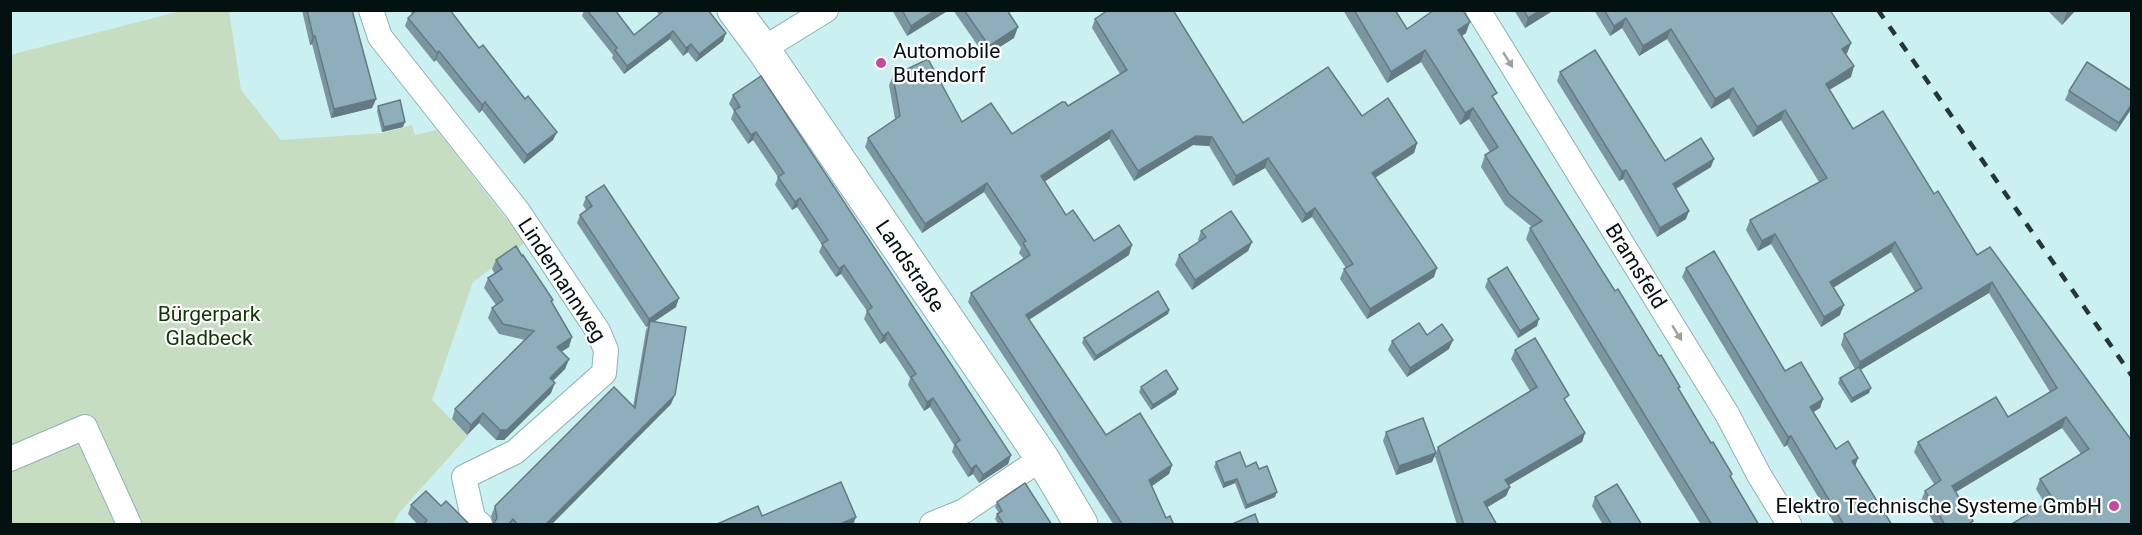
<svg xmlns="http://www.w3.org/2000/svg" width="2142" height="535" font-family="Roboto,sans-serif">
<rect width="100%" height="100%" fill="#cbf0f1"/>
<path fill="#c7ddc2" d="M 181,11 L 229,11 L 241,90 L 281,140 L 383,133 L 412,125 L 415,135 L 437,130 L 525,243 L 473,282 L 432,400 L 468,436 L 399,513 L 393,524 L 11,524 L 10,55 Z"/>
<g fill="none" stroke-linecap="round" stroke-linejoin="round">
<defs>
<g id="street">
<path d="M 371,10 L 380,37 L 517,210 L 598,331 L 606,350 L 604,373 L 515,452 L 464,477 L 473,518 L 480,524"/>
<path d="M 1478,10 L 1727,414 L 1759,475 L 1789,524"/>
<path d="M 763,49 L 826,10"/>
<path d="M 10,459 L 85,427 L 129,524"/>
<path d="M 932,524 L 964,511 L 1042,458"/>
</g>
<path id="secondary" d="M 734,10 L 763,49 L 1042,458 L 1081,524"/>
</defs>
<use href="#street" stroke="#8eb2b2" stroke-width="26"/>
<use href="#secondary" stroke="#8eb2b2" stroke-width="35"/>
<use href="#street" stroke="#fff" stroke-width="24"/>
<use href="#secondary" stroke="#fff" stroke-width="33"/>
<path stroke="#253636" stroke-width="4.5" stroke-dasharray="10 10" stroke-linecap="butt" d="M 1878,10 L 2132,376"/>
</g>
<g fill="#7b96a1">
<path d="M 302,10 L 352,10 L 376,99 L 372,108 L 331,118 L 312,44 L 310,45 Z"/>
<path d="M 410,10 L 450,10 L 479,48 L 557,132 L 553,140 L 524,164 L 482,110 L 479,113 L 436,60 L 434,62 L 405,26 L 408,18 L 412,15 Z"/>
<path d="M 584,10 L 615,10 L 634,35 L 659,15 L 656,10 L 708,10 L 723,41 L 696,62 L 688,52 L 683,56 L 670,39 L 624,74 L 612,58 L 613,55 L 582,16 Z"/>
<path d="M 892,10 L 949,10 L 907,36 Z"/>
<path d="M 953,10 L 1007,10 L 1014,38 L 985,56 Z"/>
<path d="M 1343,10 L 1395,10 L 1407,29 L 1466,33 L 1462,36 L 1494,99 L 1615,291 L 1679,390 L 1759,525 L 1701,525 L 1526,239 L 1530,228 L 1532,227 L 1505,205 L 1481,167 L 1485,155 L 1490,152 L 1469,119 L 1460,125 L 1421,62 L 1387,83 Z"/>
<path d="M 1514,10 L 1554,10 L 1525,28 Z"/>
<path d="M 1594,10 L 1830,10 L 1851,43 L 1847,53 L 1846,54 L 1851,77 L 1829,90 L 1853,129 L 1934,194 L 1977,255 L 1990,247 L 2132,525 L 2045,504 L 2036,489 L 2040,479 L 2081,454 L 2062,428 L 1956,492 L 1973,521 L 1971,525 L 1935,525 L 1921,501 L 1925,491 L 1934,484 L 1914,452 L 1918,442 L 2008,417 L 2050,392 L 1989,293 L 1860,370 L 1869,393 L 1851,403 L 1838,383 L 1840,378 L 1855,369 L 1841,345 L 1844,334 L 1915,292 L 1891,252 L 1833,288 L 1840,315 L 1821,327 L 1771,244 L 1758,251 L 1746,230 L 1750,220 L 1819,182 L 1781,120 L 1753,137 L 1729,98 L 1711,109 L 1667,39 L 1639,56 L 1622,28 L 1610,36 Z"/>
<path d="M 2047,10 L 2076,10 L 2062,25 Z"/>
<path d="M 1095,19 L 1243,123 L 1362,116 L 1417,143 L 1414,153 L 1375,178 L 1434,277 L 1367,319 L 1340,279 L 1344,269 L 1346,268 L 1312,217 L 1302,223 L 1265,168 L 1233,186 L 1209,146 L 1193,145 L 1134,181 L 1109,139 L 1045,181 L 1066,215 L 1094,241 L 1129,255 L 1029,320 L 1106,435 L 1172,465 L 1169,474 L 1152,486 L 1166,518 L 1174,525 L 1114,525 L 968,302 L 971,293 L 1024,259 L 1019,253 L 1021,248 L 984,192 L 922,233 L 865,147 L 868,138 L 895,119 L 889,85 L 893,76 L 962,122 L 1012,134 L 1068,106 L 1120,74 L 1092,28 Z"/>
<path d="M 1560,72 L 1665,161 L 1711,167 L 1676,189 L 1686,219 L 1657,237 L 1623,179 L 1619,181 L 1557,81 Z"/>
<path d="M 2069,91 L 2132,91 L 2116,132 L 2065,100 Z"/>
<path d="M 733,95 L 1011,455 L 1008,464 L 979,483 L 973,474 L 968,477 L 952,452 L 954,445 L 930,407 L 924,411 L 908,385 L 910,378 L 897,358 L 885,341 L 880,344 L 864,319 L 867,311 L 841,274 L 836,277 L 819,252 L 822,245 L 797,207 L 792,210 L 775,185 L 778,177 L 753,140 L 748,144 L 731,119 L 734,111 L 729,104 Z"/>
<path d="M 378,106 L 403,127 L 382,132 L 377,111 Z"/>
<path d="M 586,197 L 676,307 L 654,322 L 671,404 L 551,525 L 493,525 L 491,516 L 495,506 L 633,407 L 646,330 L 648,326 L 646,327 L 577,223 L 580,215 L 586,210 L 583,205 Z"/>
<path d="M 1201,231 L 1252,242 L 1248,251 L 1192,290 L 1175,265 L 1179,255 L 1199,242 L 1198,240 Z"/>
<path d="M 496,260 L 552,302 L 569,347 L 561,352 L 569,359 L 565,369 L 553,381 L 551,393 L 504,440 L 496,440 L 479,423 L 467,435 L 452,419 L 455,409 L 525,340 L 499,334 L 488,318 L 492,308 L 496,305 L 484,288 L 488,278 L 495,274 L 492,269 Z"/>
<path d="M 1686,268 L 1785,371 L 1823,399 L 1820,408 L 1813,412 L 1836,449 L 1855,466 L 1892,525 L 1835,525 L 1787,445 L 1784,447 L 1682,277 Z"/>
<path d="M 1488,279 L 1537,326 L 1518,338 L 1485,287 Z"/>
<path d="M 1169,310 L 1168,314 L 1094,361 L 1082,343 L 1084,338 Z"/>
<path d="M 1427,335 L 1449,349 L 1407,377 L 1388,350 L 1392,341 Z"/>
<path d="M 1515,350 L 1566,402 L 1585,433 L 1582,442 L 1509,485 L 1510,487 L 1506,496 L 1487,507 L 1497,525 L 1457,525 L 1435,456 L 1438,447 L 1530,391 L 1511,359 Z"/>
<path d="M 1141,387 L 1176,394 L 1151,410 L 1139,392 Z"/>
<path d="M 1386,432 L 1436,453 L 1432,462 L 1396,475 L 1383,441 Z"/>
<path d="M 1216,462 L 1259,469 L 1275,497 L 1245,509 L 1235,483 L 1223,488 L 1214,467 Z"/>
<path d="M 1595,497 L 1642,525 L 1603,525 L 1592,506 Z"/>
<path d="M 997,502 L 1052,525 L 999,525 L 995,519 L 997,514 L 999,513 L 995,507 Z"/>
<path d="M 411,505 L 441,506 L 470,525 L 418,525 L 408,514 Z"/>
</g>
<g fill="#647a83">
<path d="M 936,10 L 949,10 L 907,36 L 911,26 Z"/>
<path d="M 1541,10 L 1554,10 L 1525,28 L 1528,18 Z"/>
<path d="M 2069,10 L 2076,10 L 2062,25 L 2067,12 Z"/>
<path d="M 1626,18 L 1622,28 L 1610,36 L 1614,26 Z"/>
<path d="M 1470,22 L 1466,33 L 1454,41 L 1458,30 Z"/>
<path d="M 1018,27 L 1014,38 L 985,56 L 989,46 Z"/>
<path d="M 1671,29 L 1667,39 L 1639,56 L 1643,46 Z"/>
<path d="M 673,31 L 670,39 L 624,74 L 627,66 Z"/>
<path d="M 726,33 L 723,41 L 696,62 L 699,54 Z"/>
<path d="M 313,36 L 315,36 L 312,44 L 310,45 Z"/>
<path d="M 1851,43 L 1847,53 L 1838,59 L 1842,49 Z"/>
<path d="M 691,44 L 688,52 L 683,56 L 686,48 Z"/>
<path d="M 1425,50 L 1421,62 L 1387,83 L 1391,72 Z"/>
<path d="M 439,51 L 436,60 L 434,62 L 437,53 Z"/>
<path d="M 1854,66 L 1851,77 L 1822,94 L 1826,84 Z"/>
<path d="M 1733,88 L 1729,98 L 1711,109 L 1715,99 Z"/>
<path d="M 376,99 L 372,108 L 331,118 L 334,109 Z"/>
<path d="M 485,102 L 482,110 L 479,113 L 482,105 Z"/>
<path d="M 2132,104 L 2132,108 L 2116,132 L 2119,123 Z"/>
<path d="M 1473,108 L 1469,119 L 1460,125 L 1465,113 Z"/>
<path d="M 1785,110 L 1781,120 L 1753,137 L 1757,127 Z"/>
<path d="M 405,122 L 403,127 L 382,132 L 384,127 Z"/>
<path d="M 1112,130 L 1109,139 L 1038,186 L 1041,176 Z"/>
<path d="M 557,132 L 553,140 L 524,164 L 527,155 Z"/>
<path d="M 756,132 L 753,140 L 748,144 L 751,135 Z"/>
<path d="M 1196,136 L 1212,137 L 1209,146 L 1193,145 L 1134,181 L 1138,171 Z"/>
<path d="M 1417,143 L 1414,153 L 1368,182 L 1372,173 Z"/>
<path d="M 1268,158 L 1265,168 L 1233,186 L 1236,176 Z"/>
<path d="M 1714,159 L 1711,167 L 1669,192 L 1673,184 Z"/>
<path d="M 1626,170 L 1623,179 L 1619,181 L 1622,172 Z"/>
<path d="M 987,183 L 984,192 L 922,233 L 925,224 Z"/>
<path d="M 800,198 L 797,207 L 792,210 L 795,202 Z"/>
<path d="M 1315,208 L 1312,217 L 1302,223 L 1306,214 Z"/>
<path d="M 1689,211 L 1686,219 L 1657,237 L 1660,228 Z"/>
<path d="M 1775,234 L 1771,244 L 1758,251 L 1762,241 Z"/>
<path d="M 1252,242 L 1248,251 L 1192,290 L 1195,280 Z"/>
<path d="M 1895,242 L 1891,252 L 1826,292 L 1830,282 Z"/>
<path d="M 1132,245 L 1129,255 L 1022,324 L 1026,315 Z"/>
<path d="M 844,265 L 841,274 L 836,277 L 839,269 Z"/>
<path d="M 1437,268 L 1434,277 L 1367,319 L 1370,309 Z"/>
<path d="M 1992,282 L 1989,293 L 1857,372 L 1860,362 Z"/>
<path d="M 679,298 L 676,307 L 649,325 L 650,321 L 648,326 L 646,327 L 649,319 Z"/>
<path d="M 1844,305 L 1840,315 L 1821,327 L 1824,317 Z"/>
<path d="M 1169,310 L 1168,314 L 1094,361 L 1096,356 Z"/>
<path d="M 1539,319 L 1537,326 L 1518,338 L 1520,331 Z"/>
<path d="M 888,332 L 885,341 L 880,344 L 883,336 Z"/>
<path d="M 572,337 L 569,347 L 553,357 L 557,347 Z"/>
<path d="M 1453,340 L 1449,349 L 1407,377 L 1410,368 Z"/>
<path d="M 569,359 L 565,369 L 546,388 L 550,378 Z"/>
<path d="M 555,383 L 551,393 L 504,440 L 496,440 L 500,430 Z"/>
<path d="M 1871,388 L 1869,393 L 1851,403 L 1852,398 Z"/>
<path d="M 1178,389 L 1176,394 L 1151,410 L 1153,405 Z"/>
<path d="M 675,395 L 671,404 L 551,525 L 545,525 Z"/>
<path d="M 933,398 L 930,407 L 924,411 L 927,402 Z"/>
<path d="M 1823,399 L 1820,408 L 1807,416 L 1810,407 Z"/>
<path d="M 483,413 L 479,423 L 467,435 L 471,425 Z"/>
<path d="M 2066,417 L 2062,428 L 1949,496 L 1952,486 Z"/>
<path d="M 1585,433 L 1582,442 L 1502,489 L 1505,480 Z"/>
<path d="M 1791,436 L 1787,445 L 1784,447 L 1788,437 Z"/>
<path d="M 1436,453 L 1432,462 L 1396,475 L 1399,466 Z"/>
<path d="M 1011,455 L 1008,464 L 979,483 L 983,475 Z"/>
<path d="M 1858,458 L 1855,467 L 1852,461 Z"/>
<path d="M 976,465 L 973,474 L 968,477 L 971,469 Z"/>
<path d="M 1172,465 L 1169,474 L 1146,490 L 1149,480 Z"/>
<path d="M 1237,479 L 1235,483 L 1223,488 L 1224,483 Z"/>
<path d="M 1510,487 L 1506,496 L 1481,511 L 1484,502 Z"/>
<path d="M 1277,492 L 1275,497 L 1245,509 L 1247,505 Z"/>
<path d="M 856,517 L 853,525 L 838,525 Z"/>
</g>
<g fill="#8faebb" stroke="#647a83" stroke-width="1.5">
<path d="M 307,10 L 352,10 L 376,99 L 334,109 L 315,36 L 313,36 Z"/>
<path d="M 417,10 L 450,10 L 479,48 L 483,45 L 525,99 L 528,96 L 557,132 L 527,155 L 485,102 L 482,105 L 439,51 L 437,53 L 408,18 Z"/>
<path d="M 587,10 L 615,10 L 634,35 L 665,10 L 708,10 L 726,33 L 699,54 L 691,44 L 686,48 L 673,31 L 627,66 L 615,50 L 617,48 Z"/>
<path d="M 902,10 L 936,10 L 911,26 Z"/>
<path d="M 964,10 L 1007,10 L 1018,27 L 989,46 Z"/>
<path d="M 1108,10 L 1173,10 L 1243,123 L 1328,67 L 1362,116 L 1388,98 L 1417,143 L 1372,173 L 1437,268 L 1370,309 L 1344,269 L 1353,264 L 1315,208 L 1306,214 L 1268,158 L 1236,176 L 1212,137 L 1196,136 L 1138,171 L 1112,130 L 1041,176 L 1066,215 L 1073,210 L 1094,241 L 1119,225 L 1132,245 L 1026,315 L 1106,435 L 1140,413 L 1172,465 L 1149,480 L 1166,518 L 1170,516 L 1174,525 L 1123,525 L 971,293 L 1030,255 L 1023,243 L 1026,241 L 987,183 L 925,224 L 868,138 L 900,116 L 893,76 L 928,59 L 962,122 L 991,103 L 1012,134 L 1062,102 L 1065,102 L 1068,106 L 1127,70 L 1095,19 Z"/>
<path d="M 1354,10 L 1395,10 L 1407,29 L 1434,10 L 1463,10 L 1470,22 L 1458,30 L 1497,93 L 1492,96 L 1615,291 L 1618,289 L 1659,356 L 1661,355 L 1680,387 L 1678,388 L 1711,443 L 1713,442 L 1732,474 L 1730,476 L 1759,525 L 1712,525 L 1530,228 L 1542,221 L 1509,194 L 1485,155 L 1498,147 L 1473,108 L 1465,113 L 1425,50 L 1391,72 Z"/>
<path d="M 1524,10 L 1541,10 L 1528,18 Z"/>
<path d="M 1604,10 L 1830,10 L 1851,43 L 1842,49 L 1854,66 L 1826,84 L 1853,129 L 1883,111 L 1934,194 L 1938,191 L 1977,255 L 1990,247 L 2132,441 L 2132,525 L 2010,525 L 2053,499 L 2040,479 L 2089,449 L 2066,417 L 1952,486 L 1973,521 L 1967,525 L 1945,525 L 1925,491 L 1941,480 L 1918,442 L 1996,397 L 2008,417 L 2057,388 L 1992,282 L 1860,362 L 1844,334 L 1922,288 L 1895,242 L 1830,282 L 1844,305 L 1824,317 L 1775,234 L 1762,241 L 1750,220 L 1827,178 L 1785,110 L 1757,127 L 1733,88 L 1715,99 L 1671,29 L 1643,46 L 1626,18 L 1614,26 Z"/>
<path d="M 1595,50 L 1665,161 L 1701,138 L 1714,159 L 1673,184 L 1689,211 L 1660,228 L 1626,170 L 1622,172 L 1560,72 Z"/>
<path d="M 2087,62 L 2132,91 L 2132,104 L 2119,123 L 2069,91 Z"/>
<path d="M 761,76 L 1011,455 L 983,475 L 976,465 L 971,469 L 955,444 L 960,440 L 933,398 L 927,402 L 911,377 L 916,374 L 888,332 L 883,336 L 867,311 L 872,307 L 844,265 L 839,269 L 822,244 L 828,240 L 800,198 L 795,202 L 778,177 L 784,173 L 756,132 L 751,135 L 734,110 L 740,107 L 733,95 Z"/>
<path d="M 400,100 L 405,122 L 384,127 L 378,106 Z"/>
<path d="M 604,185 L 679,298 L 649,319 L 580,215 L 592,206 L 586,197 Z"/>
<path d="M 1231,211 L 1252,242 L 1195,280 L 1179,255 L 1206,237 L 1201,231 Z"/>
<path d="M 516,246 L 522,256 L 523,255 L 553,300 L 551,301 L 572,337 L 557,347 L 569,359 L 550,378 L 555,383 L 507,430 L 500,430 L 483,413 L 471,425 L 455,409 L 534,331 L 503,324 L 492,308 L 503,300 L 488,278 L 502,269 L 496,260 Z"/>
<path d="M 1714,251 L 1785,371 L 1801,362 L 1823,399 L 1810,407 L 1836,449 L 1848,441 L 1858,458 L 1852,461 L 1892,525 L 1844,525 L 1791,436 L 1788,437 L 1686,268 Z"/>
<path d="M 1507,267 L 1539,319 L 1520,331 L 1488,279 Z"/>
<path d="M 1158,291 L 1169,310 L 1096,356 L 1084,338 Z"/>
<path d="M 650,321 L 686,327 L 675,395 L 545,525 L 518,525 L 513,519 L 508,525 L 493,525 L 497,518 L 495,506 L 614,387 L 635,408 Z"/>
<path d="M 1419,323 L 1427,335 L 1442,324 L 1453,340 L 1410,368 L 1392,341 Z"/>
<path d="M 1535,338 L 1569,395 L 1564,399 L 1585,433 L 1505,480 L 1510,487 L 1484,502 L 1497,525 L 1464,525 L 1438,447 L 1537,387 L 1515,350 Z"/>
<path d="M 1859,367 L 1871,388 L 1852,398 L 1840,378 Z"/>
<path d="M 1166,370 L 1178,389 L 1153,405 L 1141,387 Z"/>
<path d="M 1423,418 L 1436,453 L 1399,466 L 1386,432 Z"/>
<path d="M 1240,452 L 1246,467 L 1256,462 L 1259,469 L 1267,466 L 1277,492 L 1247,505 L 1237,479 L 1224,483 L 1216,462 Z"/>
<path d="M 841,482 L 856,517 L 838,525 L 715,525 L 758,506 L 762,516 Z"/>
<path d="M 1025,483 L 1052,525 L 1004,525 L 997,514 L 1002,511 L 997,502 Z"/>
<path d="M 1617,484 L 1642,525 L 1612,525 L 1595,497 Z"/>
<path d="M 426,491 L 441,506 L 446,501 L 470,525 L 423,525 L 427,520 L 411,505 Z"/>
<path d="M 1255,514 L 1259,525 L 1230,525 Z"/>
</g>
<defs><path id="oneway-solid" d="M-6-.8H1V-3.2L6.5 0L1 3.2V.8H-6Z" transform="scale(1.5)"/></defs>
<g fill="#9ba0a0">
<use href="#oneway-solid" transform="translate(1508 60) rotate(58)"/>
<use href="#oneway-solid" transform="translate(1677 333) rotate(58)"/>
</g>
<g fill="#c24ba1" stroke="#fff" stroke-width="2">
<circle cx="881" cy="63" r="6"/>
<circle cx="2114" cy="506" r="6"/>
</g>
<g text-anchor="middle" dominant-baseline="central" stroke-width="4.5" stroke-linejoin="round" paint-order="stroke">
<g font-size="21" fill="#041111" stroke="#fff" text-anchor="start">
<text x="893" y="51">Automobile<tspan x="893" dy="24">Butendorf</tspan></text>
<text x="2102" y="506" text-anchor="end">Elektro Technische Systeme GmbH</text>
</g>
<g font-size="21" fill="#041111" stroke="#fff">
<text transform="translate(910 266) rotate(56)">Landstraße</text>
<text transform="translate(1636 266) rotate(58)">Bramsfeld</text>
<text transform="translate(562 280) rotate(57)">Lindemannweg</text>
</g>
<g font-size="21" fill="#0f3705" stroke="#fff">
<text x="209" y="314">Bürgerpark<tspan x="209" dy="24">Gladbeck</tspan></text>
</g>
</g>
<rect width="2142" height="535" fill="none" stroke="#041111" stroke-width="24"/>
</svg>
